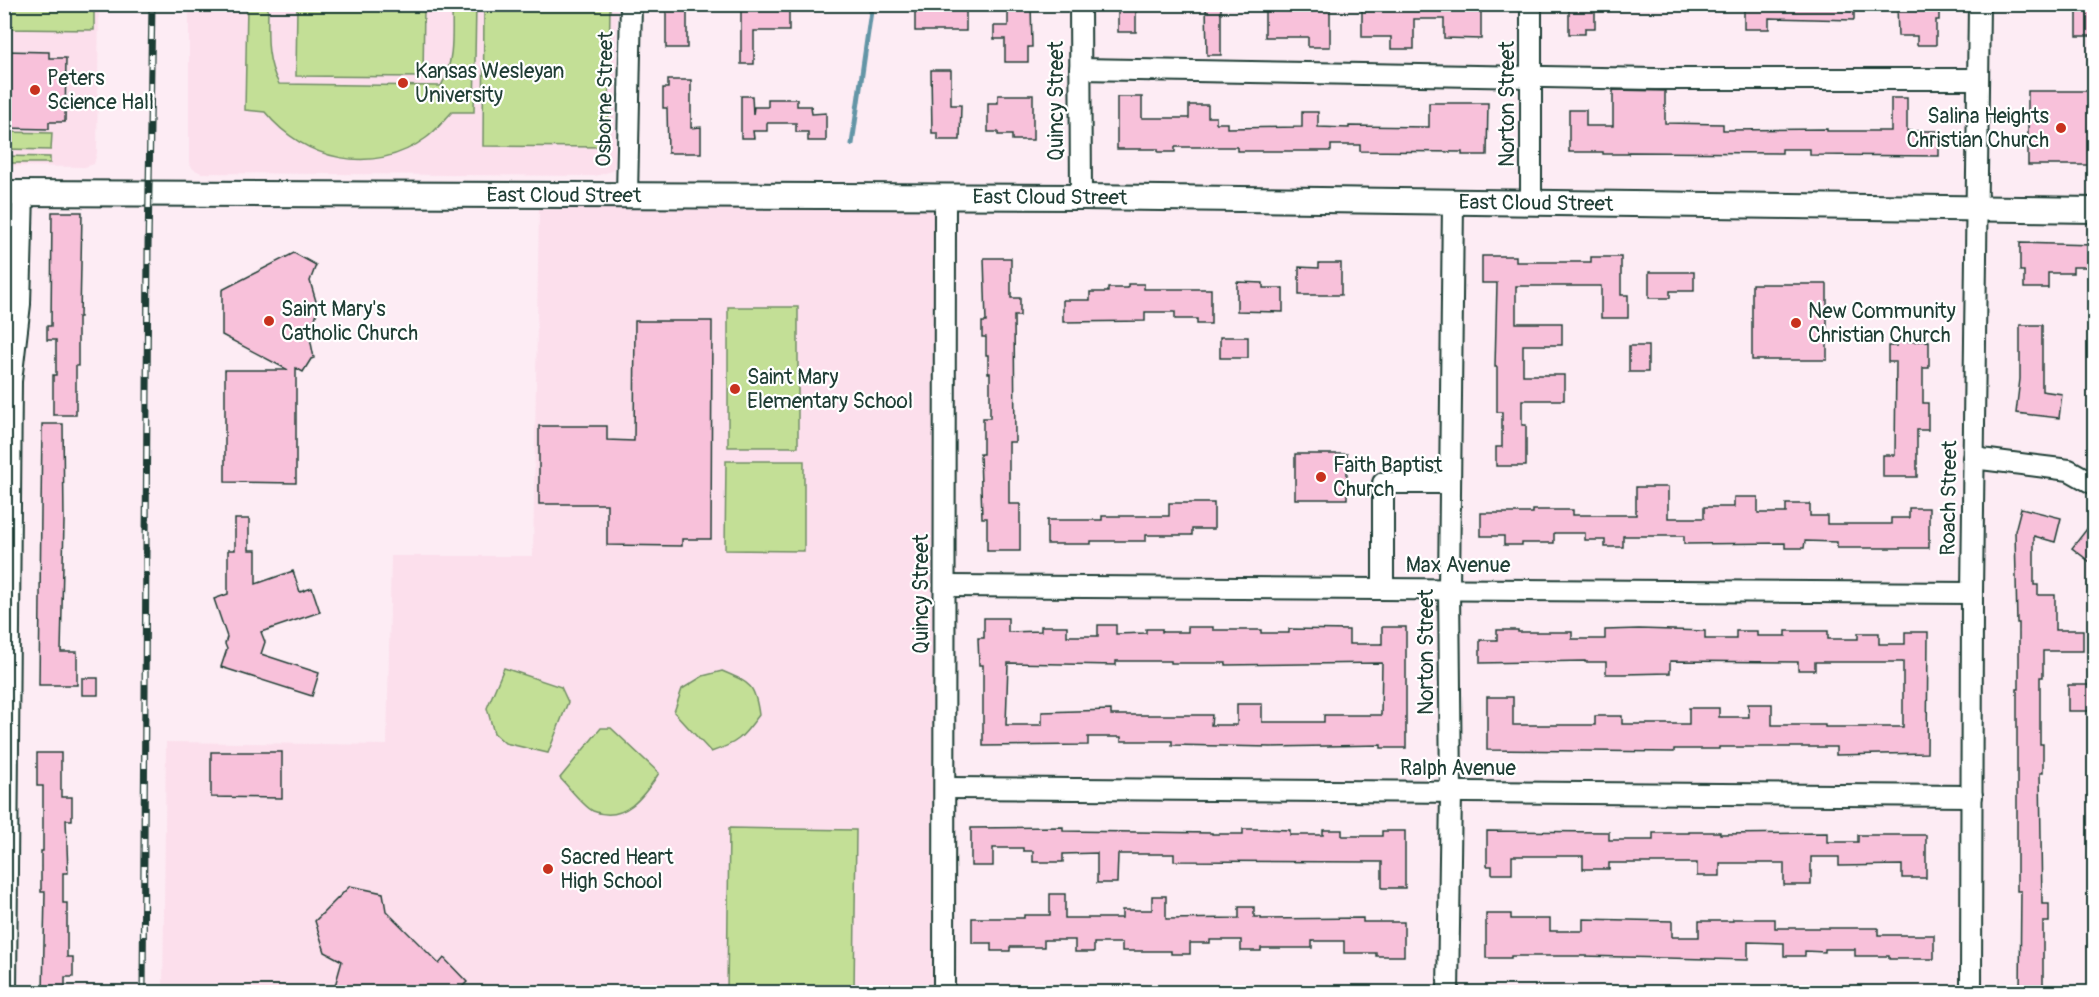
<svg xmlns="http://www.w3.org/2000/svg" width="2099" height="997" font-family="Pangolin,sans-serif">
<rect width="100%" height="100%" fill="#fdecf4"/>
<filter id="ink" filterUnits="userSpaceOnUse"><feTurbulence type="fractalNoise" baseFrequency=".0167" numOctaves="2"/><feDisplacementMap in="SourceGraphic" scale="12" xChannelSelector="R" yChannelSelector="G"/><feConvolveMatrix kernelMatrix="1 2 1 2 8 2 1 2 1" color-interpolation-filters="sRGB"/></filter>
<g filter="url(#ink)">
<g fill="#fcdfec">
<path d="M 5,5 L 99,5 L 97,153 L 94,164 L 85,167 L 5,166 Z"/>
<path d="M 189,5 L 617,5 L 615,161 L 613,171 L 595,176 L 201,173 L 193,169 L 189,163 Z"/>
<path d="M 539,208 L 926,208 L 934,212 L 932,992 L 163,992 L 166,742 L 387,745 L 391,556 L 533,556 Z"/>
</g>
<g fill="#c3df96" stroke="#718e65" stroke-width="1.5">
<path d="M 5,4 L 94,5 L 94,30 L 5,29 Z"/>
<path d="M 247,5 L 268,5 C 268,32 265,59 279,84 L 441,86 C 455,62 452,31 452,5 L 476,5 L 474,112 L 452,112 C 444,120 436,131 426,138 C 373,177 304,160 265,112 L 245,110 Z"/>
<path d="M 297,5 L 424,5 L 423,77 L 296,76 Z"/>
<path d="M 484,5 L 610,5 L 608,147 L 483,146 Z"/>
<path d="M 5,132 L 52,133 L 51,150 L 5,149 Z"/>
<path d="M 5,156 L 50,157 L 50,163 L 5,163 Z"/>
<rect x="728" y="307" width="70" height="140"/>
<path d="M 726,461 L 804,461 L 804,551 L 725,550 Z"/>
<path d="M 504,668 L 561,687 L 568,702 L 548,753 L 505,743 L 494,733 L 487,708 Z"/>
<path d="M 722,671 C 750,683 755,684 759,715 C 742,738 738,743 711,752 L 674,712 L 682,689 L 703,676 Z"/>
<path d="M 601,728 L 611,728 L 659,773 C 644,796 624,824 593,811 C 583,806 568,786 560,778 Z"/>
<path d="M 729,828 L 856,830 L 854,992 L 727,992 Z"/>
</g>
<g fill="none" stroke-linecap="round" stroke-linejoin="round">
<path stroke="#6495a6" stroke-width="5" d="M 852,144 L 872,4"/>
</g>
<g fill="#f8c1da" stroke="#1f3d34" stroke-width="1.5" fill-rule="evenodd">
<rect x="666" y="4" width="21" height="44"/>
<path d="M 741,4 L 789,4 L 789,31 L 754,31 L 754,64 L 741,64 Z"/>
<rect x="915" y="4" width="51" height="27"/>
<path d="M 1008,4 L 1031,4 L 1032,47 L 1028,47 L 1028,62 L 1005,62 L 1005,39 L 994,39 L 994,26 L 1008,26 Z"/>
<rect x="1118" y="4" width="18" height="28"/>
<path d="M 1206,4 L 1221,4 L 1221,55 L 1207,55 Z"/>
<path d="M 1265,4 L 1330,4 L 1330,47 L 1308,47 L 1308,37 L 1265,37 Z"/>
<path d="M 1362,4 L 1481,4 L 1481,39 L 1444,38 L 1444,19 L 1414,19 L 1414,49 L 1391,49 L 1391,37 L 1362,37 Z"/>
<path d="M 1569,4 L 1595,4 L 1595,28 L 1585,28 L 1585,34 L 1569,34 Z"/>
<path d="M 1744,4 L 1854,4 L 1854,20 L 1769,18 L 1769,29 L 1744,29 Z"/>
<path d="M 1897,4 L 1939,4 L 1939,20 L 1936,20 L 1936,45 L 1917,45 L 1917,36 L 1898,36 Z"/>
<rect x="2077" y="7" width="17" height="29"/>
<path d="M 4,51 L 49,52 L 49,58 L 66,58 L 65,122 L 49,122 L 49,129 L 4,128 Z"/>
<path d="M 931,70 L 951,70 L 951,105 L 961,105 L 960,140 L 938,140 L 938,133 L 932,133 Z"/>
<path d="M 668,80 L 691,80 L 691,128 L 701,127 L 701,153 L 668,153 L 667,108 L 663,108 L 663,88 L 668,88 Z"/>
<path d="M 1613,90 L 1665,91 L 1665,123 L 1723,124 L 1723,130 L 1827,129 L 1827,131 L 1891,131 L 1891,98 L 1907,98 L 1907,131 L 1939,131 L 1939,156 L 1810,155 L 1810,149 L 1782,149 L 1782,153 L 1628,152 L 1628,154 L 1603,154 L 1603,152 L 1569,152 L 1569,110 L 1586,110 L 1586,126 L 1613,126 Z"/>
<rect x="2028" y="91" width="66" height="74"/>
<path d="M 998,95 L 1033,95 L 1033,140 L 1012,140 L 1012,135 L 998,135 L 998,132 L 988,132 L 988,103 L 998,103 Z"/>
<path d="M 741,96 L 752,96 L 753,115 L 754,107 L 768,107 L 768,99 L 797,99 L 797,106 L 811,106 L 812,114 L 826,113 L 826,141 L 808,141 L 808,132 L 796,132 L 796,123 L 767,123 L 767,131 L 753,131 L 754,138 L 741,138 Z"/>
<path d="M 1117,97 L 1142,97 L 1142,118 L 1189,118 L 1189,105 L 1208,105 L 1208,117 L 1216,117 L 1216,123 L 1227,123 L 1227,128 L 1302,127 L 1302,112 L 1318,112 L 1318,127 L 1349,128 L 1349,126 L 1429,127 L 1429,103 L 1488,103 L 1487,155 L 1462,155 L 1462,152 L 1360,151 L 1360,145 L 1331,145 L 1331,151 L 1237,151 L 1237,147 L 1175,147 L 1175,152 L 1158,152 L 1158,149 L 1117,149 Z"/>
<path d="M 52,212 L 82,212 L 80,317 L 78,317 L 78,366 L 76,366 L 76,415 L 53,415 L 53,375 L 56,375 L 56,340 L 47,340 L 47,326 L 51,326 Z"/>
<path d="M 2020,243 L 2094,245 L 2094,267 L 2073,267 L 2073,273 L 2048,273 L 2048,288 L 2024,288 L 2024,271 L 2020,271 Z"/>
<path d="M 294,253 L 316,265 L 310,281 L 318,308 L 310,338 L 314,358 L 311,359 L 303,372 L 296,368 L 296,483 L 225,482 L 225,370 L 288,370 L 222,335 L 222,290 Z"/>
<path d="M 1482,256 L 1516,256 L 1516,262 L 1591,262 L 1591,257 L 1621,257 L 1621,295 L 1628,295 L 1628,318 L 1601,318 L 1601,286 L 1516,286 L 1516,323 L 1562,323 L 1562,345 L 1523,345 L 1523,375 L 1564,375 L 1564,400 L 1522,400 L 1522,425 L 1526,425 L 1526,466 L 1496,466 L 1496,447 L 1502,447 L 1502,412 L 1497,412 L 1497,367 L 1495,367 L 1497,283 L 1482,283 Z"/>
<path d="M 984,258 L 1011,258 L 1011,298 L 1020,298 L 1020,316 L 1014,316 L 1015,442 L 1009,442 L 1009,504 L 1020,504 L 1020,551 L 987,551 L 987,518 L 982,518 L 980,454 L 983,454 L 983,418 L 990,418 L 990,373 L 988,373 L 988,355 L 986,355 L 986,337 L 982,337 L 982,322 L 986,322 Z"/>
<path d="M 1319,263 L 1341,263 L 1341,295 L 1299,295 L 1299,267 L 1319,268 Z"/>
<path d="M 1649,272 L 1694,272 L 1694,291 L 1670,291 L 1670,298 L 1649,298 Z"/>
<path d="M 1237,282 L 1263,283 L 1263,288 L 1283,288 L 1283,312 L 1237,311 Z"/>
<path d="M 1128,284 L 1144,284 L 1144,289 L 1211,289 L 1211,324 L 1197,324 L 1197,319 L 1175,319 L 1175,312 L 1145,312 L 1145,321 L 1063,322 L 1063,300 L 1090,300 L 1090,292 L 1108,292 L 1108,288 L 1128,288 Z"/>
<rect x="1752" y="284" width="75" height="76"/>
<path d="M 635,321 L 712,321 L 711,539 L 682,539 L 682,546 L 607,545 L 607,504 L 539,504 L 539,426 L 607,426 L 607,440 L 634,441 Z"/>
<path d="M 2020,325 L 2042,325 L 2042,391 L 2062,394 L 2059,418 L 2016,413 L 2020,379 Z"/>
<rect x="1220" y="337" width="28" height="21"/>
<path d="M 1929,341 L 1929,368 L 1923,368 L 1923,403 L 1928,403 L 1928,430 L 1917,430 L 1917,477 L 1883,477 L 1883,455 L 1895,455 L 1896,362 L 1888,362 L 1888,346 L 1897,346 L 1897,342 Z"/>
<rect x="1629" y="346" width="19" height="26"/>
<path d="M 42,424 L 63,424 L 64,521 L 61,652 L 77,652 L 77,685 L 39,685 Z"/>
<rect x="1295" y="454" width="52" height="45"/>
<path d="M 1636,487 L 1668,487 L 1668,518 L 1704,518 L 1704,507 L 1734,507 L 1734,497 L 1758,497 L 1758,513 L 1786,513 L 1786,504 L 1810,504 L 1810,516 L 1827,516 L 1827,524 L 1891,524 L 1891,518 L 1909,518 L 1909,508 L 1929,508 L 1929,548 L 1837,548 L 1837,542 L 1805,541 L 1804,548 L 1785,548 L 1785,543 L 1684,544 L 1684,536 L 1623,536 L 1623,547 L 1605,547 L 1605,540 L 1585,540 L 1585,533 L 1554,533 L 1554,543 L 1522,543 L 1522,545 L 1504,545 L 1504,536 L 1481,536 L 1481,513 L 1533,513 L 1533,510 L 1573,510 L 1573,515 L 1636,515 Z"/>
<path d="M 1169,503 L 1214,503 L 1214,529 L 1192,529 L 1192,535 L 1146,535 L 1146,541 L 1091,541 L 1091,544 L 1047,544 L 1047,520 L 1102,520 L 1102,516 L 1169,516 Z"/>
<path d="M 2021,508 L 2061,518 L 2055,542 L 2034,536 L 2034,585 L 2038,585 L 2038,595 L 2055,595 L 2055,630 L 2083,630 L 2083,651 L 2043,651 L 2043,677 L 2040,677 L 2040,744 L 2043,744 L 2043,773 L 2040,773 L 2042,904 L 2049,904 L 2049,922 L 2043,922 L 2043,993 L 2020,993 L 2021,891 L 2017,891 L 2017,689 L 2019,689 L 2019,623 L 2017,623 L 2015,531 Z"/>
<path d="M 235,519 L 249,519 L 249,550 L 256,550 L 256,584 L 293,571 L 300,592 L 312,588 L 320,612 L 261,632 L 265,642 L 261,654 L 319,673 L 312,696 L 221,667 L 227,649 L 225,644 L 227,637 L 214,599 L 228,594 L 228,550 L 235,550 Z"/>
<path d="M 2094,520 L 2094,565 L 2072,548 Z"/>
<path d="M 984,618 L 1008,618 L 1008,632 L 1041,631 L 1041,626 L 1067,626 L 1067,636 L 1098,636 L 1098,625 L 1116,625 L 1116,634 L 1146,633 L 1146,629 L 1162,629 L 1162,632 L 1188,632 L 1188,627 L 1213,627 L 1213,630 L 1261,630 L 1261,633 L 1289,633 L 1289,629 L 1349,630 L 1349,644 L 1382,644 L 1382,627 L 1406,627 L 1406,748 L 1381,748 L 1381,745 L 1271,747 L 1172,745 L 1172,741 L 1121,741 L 1121,737 L 1088,737 L 1088,745 L 983,746 L 983,665 L 979,665 L 978,638 L 984,638 ZM 1116,661 L 1171,661 L 1171,663 L 1226,663 L 1226,665 L 1382,663 L 1381,715 L 1324,715 L 1324,722 L 1262,722 L 1262,704 L 1237,704 L 1237,725 L 1211,725 L 1212,715 L 1111,715 L 1111,710 L 1042,712 L 1042,725 L 1006,725 L 1008,663 L 1116,665 Z"/>
<path d="M 1639,629 L 1705,631 L 1705,639 L 1736,639 L 1736,631 L 1757,631 L 1757,636 L 1786,636 L 1786,631 L 1828,631 L 1828,639 L 1858,639 L 1858,633 L 1879,633 L 1879,644 L 1905,644 L 1905,632 L 1928,632 L 1927,753 L 1836,755 L 1836,747 L 1719,747 L 1719,749 L 1674,749 L 1674,752 L 1487,750 L 1487,697 L 1513,697 L 1513,725 L 1595,725 L 1595,716 L 1622,716 L 1622,724 L 1689,724 L 1689,708 L 1719,708 L 1719,717 L 1749,717 L 1748,704 L 1772,704 L 1772,725 L 1825,725 L 1825,727 L 1903,727 L 1903,662 L 1815,662 L 1815,670 L 1798,670 L 1798,662 L 1670,661 L 1670,673 L 1623,674 L 1606,674 L 1606,662 L 1585,662 L 1585,661 L 1480,663 L 1480,640 L 1497,640 L 1497,630 L 1518,630 L 1518,632 L 1572,632 L 1572,639 L 1605,639 L 1605,630 Z"/>
<rect x="82" y="678" width="16" height="17"/>
<rect x="2068" y="685" width="26" height="26"/>
<path d="M 211,752 L 282,752 L 282,798 L 211,797 Z"/>
<path d="M 37,753 L 61,753 L 61,797 L 72,797 L 72,820 L 66,820 L 68,873 L 63,873 L 63,903 L 67,903 L 67,957 L 73,957 L 73,977 L 65,977 L 65,993 L 43,993 L 45,892 L 41,892 L 41,851 L 43,851 L 43,786 L 37,786 Z"/>
<path d="M 1063,827 L 1063,831 L 1212,833 L 1212,834 L 1243,834 L 1243,829 L 1262,829 L 1290,830 L 1290,835 L 1323,835 L 1323,830 L 1342,830 L 1342,836 L 1382,836 L 1382,831 L 1405,831 L 1405,888 L 1382,888 L 1382,862 L 1174,861 L 1174,854 L 1118,854 L 1117,883 L 1097,883 L 1097,853 L 1063,854 L 1063,862 L 1033,862 L 1033,851 L 1023,851 L 1023,848 L 993,848 L 993,866 L 971,866 L 971,828 Z"/>
<path d="M 1487,831 L 1609,832 L 1609,840 L 1653,840 L 1653,833 L 1689,833 L 1689,832 L 1720,832 L 1720,834 L 1827,833 L 1827,842 L 1858,842 L 1858,835 L 1926,835 L 1926,878 L 1902,878 L 1902,865 L 1839,866 L 1839,857 L 1811,857 L 1811,885 L 1784,885 L 1784,863 L 1720,863 L 1720,876 L 1697,876 L 1697,863 L 1609,863 L 1609,869 L 1583,869 L 1583,856 L 1512,856 L 1512,874 L 1492,874 L 1492,866 L 1487,866 Z"/>
<path d="M 350,886 L 383,893 L 386,911 L 439,964 L 444,958 L 467,982 L 456,993 L 333,993 L 342,961 L 325,952 L 315,921 Z"/>
<path d="M 1050,894 L 1065,894 L 1065,918 L 1122,918 L 1122,910 L 1152,910 L 1152,896 L 1166,896 L 1166,919 L 1239,918 L 1239,907 L 1254,907 L 1254,917 L 1261,917 L 1261,919 L 1363,918 L 1363,922 L 1404,922 L 1404,956 L 1376,956 L 1376,953 L 1344,953 L 1344,941 L 1312,941 L 1312,948 L 1261,948 L 1261,951 L 1241,951 L 1241,940 L 1210,940 L 1210,943 L 1190,943 L 1190,954 L 1171,954 L 1171,951 L 1122,951 L 1122,943 L 1094,943 L 1094,952 L 1075,952 L 1075,940 L 1044,940 L 1044,947 L 1010,947 L 1010,951 L 991,951 L 991,943 L 972,943 L 972,918 L 1024,918 L 1024,915 L 1050,915 Z"/>
<path d="M 1486,914 L 1511,914 L 1511,919 L 1550,919 L 1550,931 L 1583,931 L 1583,919 L 1672,921 L 1672,937 L 1699,937 L 1699,921 L 1733,921 L 1733,919 L 1775,919 L 1775,928 L 1878,928 L 1878,935 L 1934,935 L 1934,959 L 1889,959 L 1889,956 L 1855,956 L 1855,949 L 1825,949 L 1825,952 L 1805,951 L 1805,956 L 1784,956 L 1784,943 L 1748,942 L 1748,960 L 1583,956 L 1511,956 L 1511,958 L 1486,958 Z"/>
</g>
<g fill="none" stroke-linecap="round" stroke-linejoin="round">
<defs>
<g id="minor">
<path d="M 1080,4 L 1081,197"/>
<path d="M 1531,4 L 1531,204"/>
<path d="M 1080,69 L 1655,79 L 1978,79"/>
<path d="M 627,195 L 631,4"/>
<path d="M 1973,458 L 2069,470 L 2094,484"/>
<path d="M 945,586 L 1972,593"/>
<path d="M 1383,589 L 1383,483 L 1450,483"/>
<path d="M 945,788 L 1972,796"/>
<path d="M 6,992 L 11,381 L 20,304 L 23,193"/>
<path d="M 944,992 L 945,197"/>
<path d="M 1448,992 L 1451,792 L 1449,589 L 1453,202"/>
<path d="M 1971,992 L 1972,593 L 1979,4"/>
</g>
<g id="major">
<path id="s1" d="M 4,193 L 1081,197 L 2094,210"/>
</g>
</defs>
<use href="#minor" stroke="#1f3d34" stroke-width="24"/>
<use href="#major" stroke="#1f3d34" stroke-width="28"/>
<use href="#minor" stroke="#fff" stroke-width="20"/>
<use href="#major" stroke="#fff" stroke-width="24"/>
<defs>
<path id="rail" d="M 143,992 L 148,247 L 152,4"/>
</defs>
<use href="#rail" stroke="#1f3d34" stroke-width="7"/>
<use href="#rail" stroke="#fff" stroke-width="4.5" stroke-dasharray="14" stroke-linecap="butt"/>
</g>
</g>
<g fill="#c8321e" stroke="#fff" stroke-width="2">
<circle cx="403" cy="83" r="6"/>
<circle cx="35" cy="90" r="6"/>
<circle cx="2061" cy="128" r="6"/>
<circle cx="269" cy="321" r="6"/>
<circle cx="1796" cy="323" r="6"/>
<circle cx="735" cy="389" r="6"/>
<circle cx="1321" cy="477" r="6"/>
<circle cx="548" cy="869" r="6"/>
</g>
<g text-anchor="middle" dominant-baseline="central" stroke-width="4.5" stroke-linejoin="round" paint-order="stroke">
<g font-size="21" fill="#1f3d34" stroke="#fff" text-anchor="start">
<text x="415" y="71">Kansas Wesleyan<tspan x="415" dy="24">University</tspan></text>
<text x="47" y="78">Peters<tspan x="47" dy="24">Science Hall</tspan></text>
<text x="2049" y="116" text-anchor="end">Salina Heights<tspan x="2049" dy="24">Christian Church</tspan></text>
<text x="281" y="309">Saint Mary's<tspan x="281" dy="24">Catholic Church</tspan></text>
<text x="1808" y="311">New Community<tspan x="1808" dy="24">Christian Church</tspan></text>
<text x="747" y="377">Saint Mary<tspan x="747" dy="24">Elementary School</tspan></text>
<text x="1333" y="465">Faith Baptist<tspan x="1333" dy="24">Church</tspan></text>
<text x="560" y="857">Sacred Heart<tspan x="560" dy="24">High School</tspan></text>
</g>
<g font-size="21" fill="#1f3d34" stroke="#fff">
<text transform="translate(605 99) rotate(-89)">Osborne Street</text>
<text transform="translate(1056 101) rotate(-90)">Quincy Street</text>
<text transform="translate(1507 104) rotate(-90)">Norton Street</text>
<text stroke="none"><textPath href="#s1" startOffset="560">East Cloud Street</textPath></text>
<text stroke="none"><textPath href="#s1" startOffset="1046">East Cloud Street</textPath></text>
<text stroke="none"><textPath href="#s1" startOffset="1532">East Cloud Street</textPath></text>
<text transform="translate(1949 498) rotate(-89)">Roach Street</text>
<text x="1458" y="565">Max Avenue</text>
<text transform="translate(921 594) rotate(-90)">Quincy Street</text>
<text transform="translate(1426 652) rotate(-90)">Norton Street</text>
<text x="1458" y="768">Ralph Avenue</text>
</g>
</g>
<rect width="2099" height="997" fill="none" stroke="#fff" stroke-width="24"/>
<rect x="12" y="12" width="2075" height="973" fill="none" stroke="#1f3d34" stroke-width="2" filter="url(#ink)"/>
</svg>
